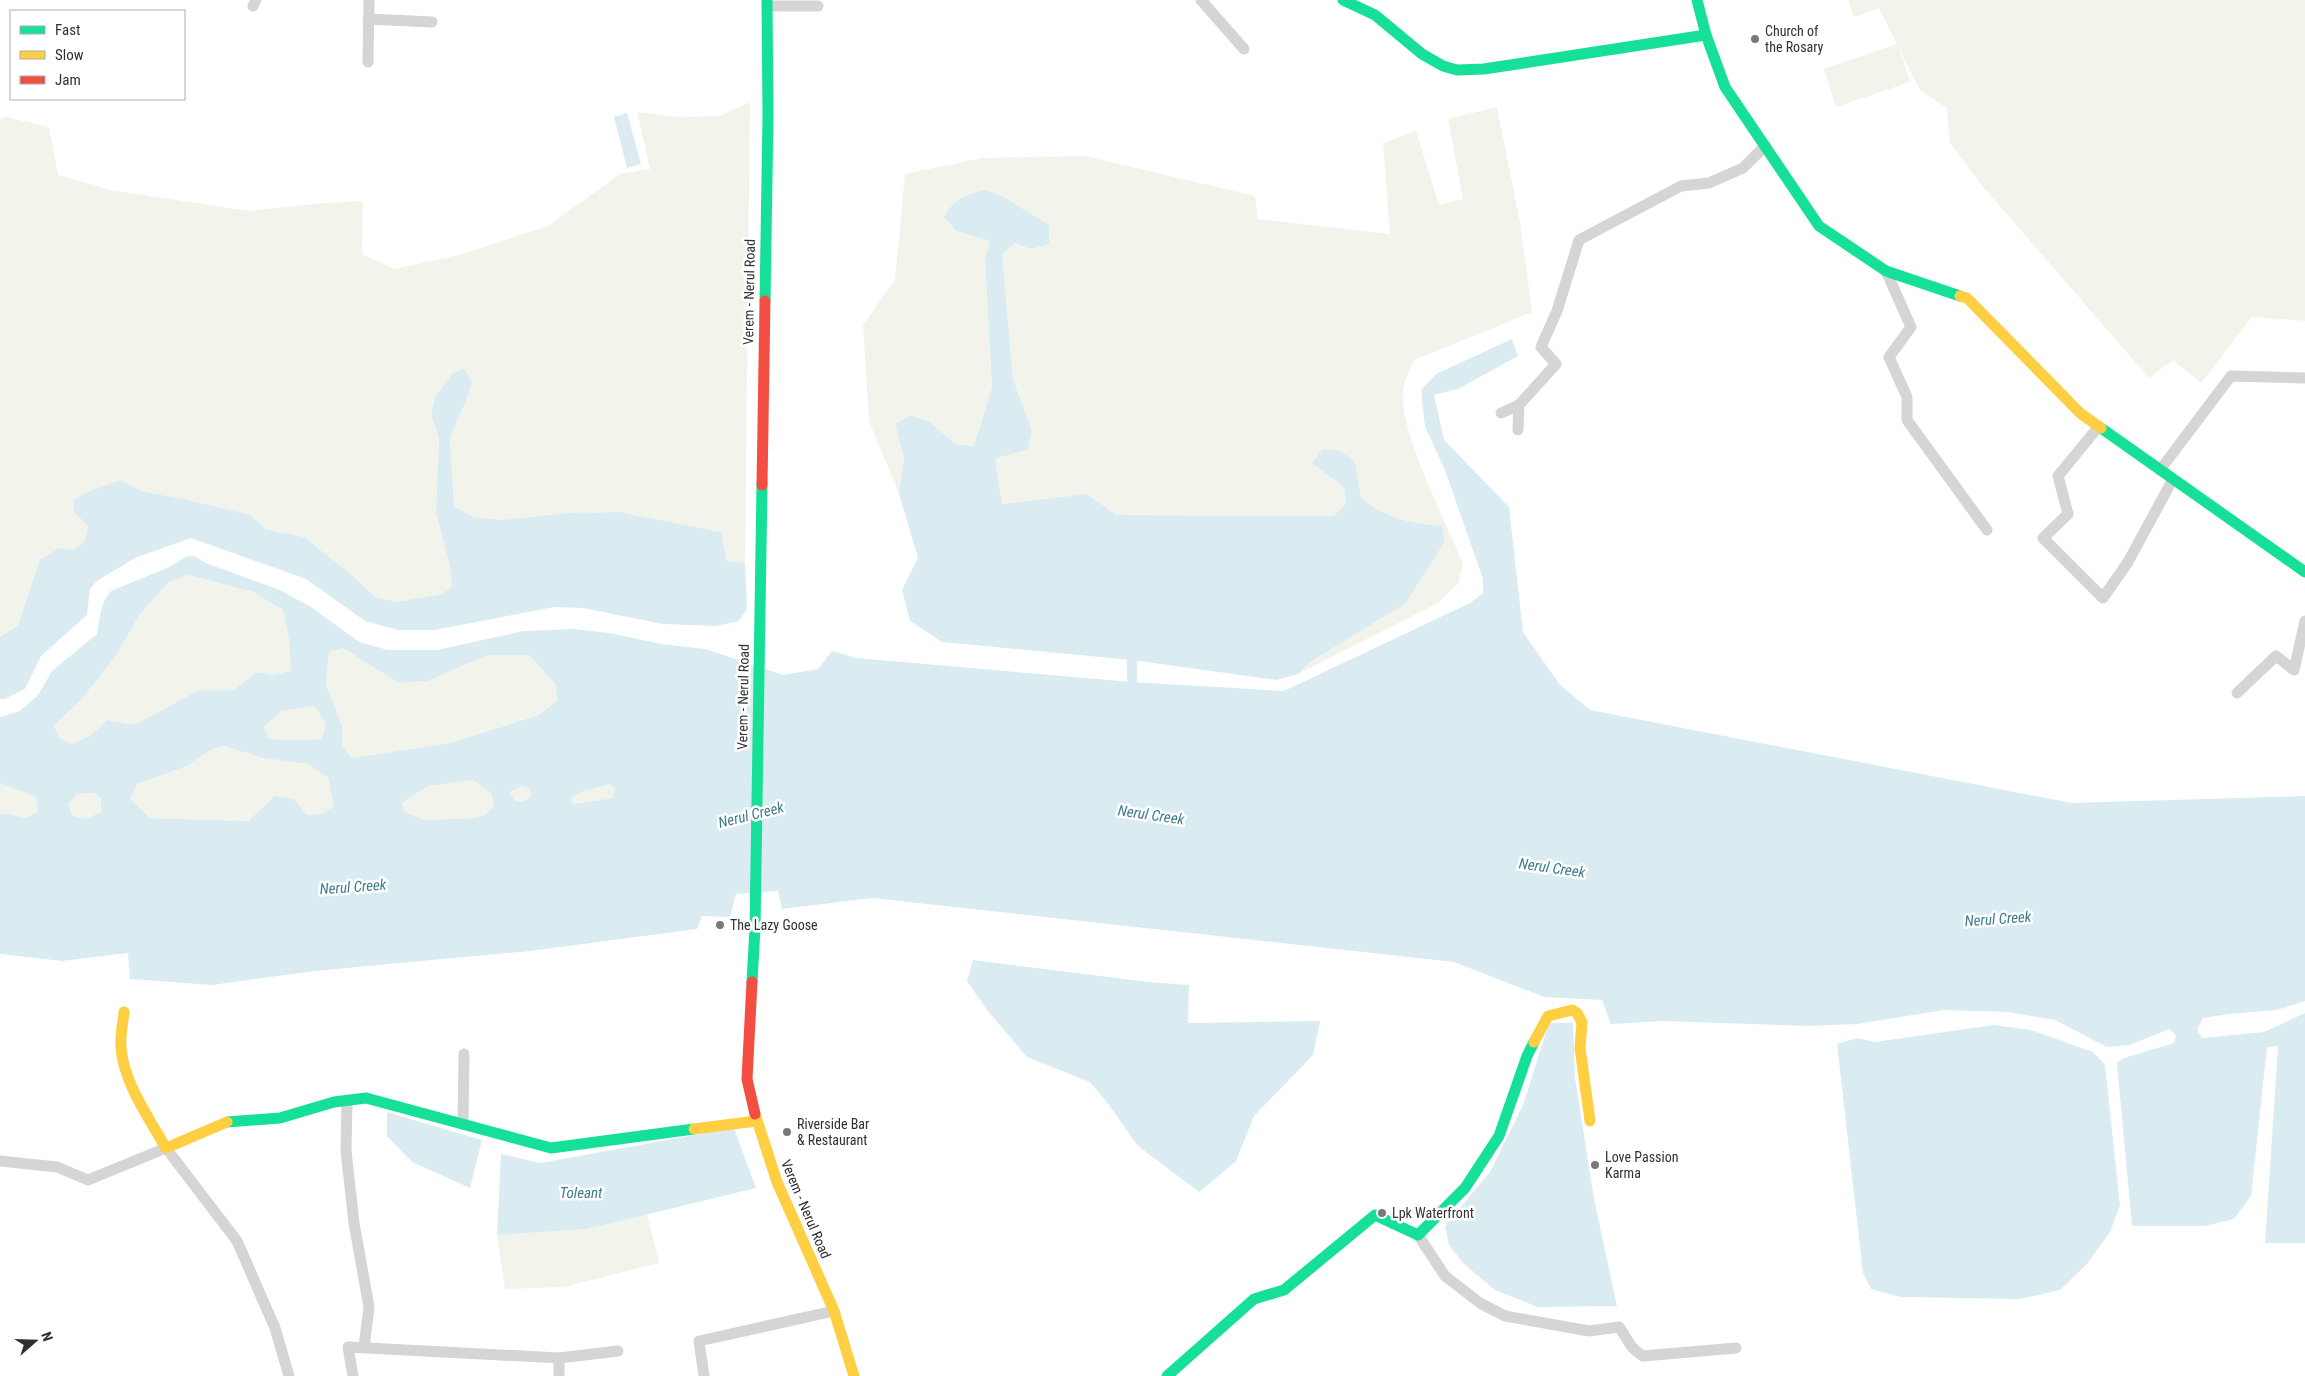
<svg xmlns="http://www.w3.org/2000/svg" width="2305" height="1376" font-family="'Roboto Condensed',sans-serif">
<rect width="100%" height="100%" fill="#fff"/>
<g fill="#f2f4ec">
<path d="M 1848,0 L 2305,0 L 2305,321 L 2252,317 L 2201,383 L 2173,360 L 2149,378 L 1979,182 L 1950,143 L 1947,108 L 1920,90 L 1899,48 L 1910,82 L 1836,107 L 1824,69 L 1897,44 L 1879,8 L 1854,17 Z"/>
<path d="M 750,102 L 745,563 L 727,561 L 721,532 L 620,512 L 568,513 L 500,520 L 473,517 L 454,506 L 450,437 L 466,401 L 431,414 L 439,439 L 436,513 L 450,566 L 452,586 L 442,594 L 397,602 L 375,597 L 352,575 L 304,537 L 265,529 L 249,515 L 193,501 L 141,491 L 121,480 L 74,512 L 88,526 L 85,541 L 74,550 L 59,548 L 40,559 L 18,625 L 0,637 L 0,119 L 6,117 L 49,127 L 58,175 L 110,190 L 249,211 L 323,203 L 363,201 L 362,254 L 394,269 L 459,255 L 548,226 L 620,174 L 650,169 L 637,112 L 677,117 L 720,116 Z"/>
<path d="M 1497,107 L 1520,222 L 1532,312 L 1414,360 C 1411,368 1406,377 1404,385 C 1394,424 1448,524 1463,565 L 1458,584 L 1438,603 L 1298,674 L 1310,662 L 1405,604 L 1442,526 C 1409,523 1389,519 1361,498 L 1355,462 L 1341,451 L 1323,449 L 1313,463 L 1344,487 L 1346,504 L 1333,516 L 1116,515 L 1086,494 L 1001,504 L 995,459 L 1028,449 L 1032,431 L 1013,379 L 1002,254 L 1015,243 L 1031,248 L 1049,244 L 1049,226 L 1002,196 L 956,231 L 990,241 L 985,258 L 992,387 L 974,446 L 956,444 L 928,421 L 911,415 L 895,424 L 904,458 L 899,494 L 869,421 L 863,325 L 895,280 L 905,174 L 982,158 L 1085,156 L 1255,196 L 1258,219 L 1390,234 L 1383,143 L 1416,131 L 1439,205 L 1463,199 L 1448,119 Z"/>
<path d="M 189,575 L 253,592 L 283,610 L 289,639 L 291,671 L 273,675 L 256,672 L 234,690 L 199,690 L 134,725 L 107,720 L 90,736 L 72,744 L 59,738 L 54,725 L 81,700 L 115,657 L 140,614 L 169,582 Z"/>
<path d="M 343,648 L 400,683 L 428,681 L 487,655 L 529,655 L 556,685 L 557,701 L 537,715 L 450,743 L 352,758 L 342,748 L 342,725 L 326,685 L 329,652 Z"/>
<path d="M 314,706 L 326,723 L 322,739 L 298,740 L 269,739 L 264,727 L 281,711 Z"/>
<path d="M 224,746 L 263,758 L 308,764 L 328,778 L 334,806 L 322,814 L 307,815 L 294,800 L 248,821 L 150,818 L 130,799 L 137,784 L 187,766 L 212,749 Z"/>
<path d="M 473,780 L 491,793 L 494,806 L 485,815 L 474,818 L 424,820 L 405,812 L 402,803 L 428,786 Z"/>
<path d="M 0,783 L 36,797 L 38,811 L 27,818 L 0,813 Z"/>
<path d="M 610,784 L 615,788 L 613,798 L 573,804 L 570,798 L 580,792 Z"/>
<path d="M 522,786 L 530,789 L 531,797 L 523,802 L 514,800 L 509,792 Z"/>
<path d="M 94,793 L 101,798 L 101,812 L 85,819 L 72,815 L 68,804 L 77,794 Z"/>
<path d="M 647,1214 L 659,1263 L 564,1287 L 505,1289 L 497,1235 L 587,1229 Z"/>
</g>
<g fill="#daecf1" fill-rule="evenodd">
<path d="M 627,113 L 641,164 L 627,168 L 614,117 Z"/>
<path d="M 985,190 L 1002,196 L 1049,225 L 1049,244 L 1031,249 L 1015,243 L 1002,254 L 1013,379 L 1032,431 L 1028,449 L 995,459 L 1002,504 L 1087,494 L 1116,515 L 1333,516 L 1346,504 L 1344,487 L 1312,463 L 1323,449 L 1341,451 L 1355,462 L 1361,498 C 1388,519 1409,523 1443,526 L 1444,543 L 1405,604 L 1310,662 L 1298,674 L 1276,680 L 1132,660 L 942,642 L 910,621 L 902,590 L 918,558 L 899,494 L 904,458 L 895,424 L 910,415 L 928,421 L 956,444 L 974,446 L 992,387 L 985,258 L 990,241 L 956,231 L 944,217 C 956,197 963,196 985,190 Z"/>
<path d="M 1512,339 L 1518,356 L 1458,389 L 1434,395 L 1444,440 L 1509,507 L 1523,632 L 1560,685 L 1590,710 L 2072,803 L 2305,796 L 2305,1001 L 2277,1010 L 2229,1014 L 2203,1018 L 2197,1030 L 2202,1038 L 2264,1032 L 2305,1013 L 2305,1243 L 2265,1243 L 2278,1046 L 2267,1047 L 2251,1196 L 2234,1219 L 2205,1226 L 2132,1226 L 2117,1063 L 2124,1058 L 2174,1043 L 2176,1036 L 2170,1029 L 2129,1045 L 2107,1047 L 2055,1020 L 2008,1012 L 1944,1010 L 1858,1024 L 1807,1026 L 1663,1021 L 1611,1024 L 1602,1000 L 1544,997 L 1454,962 L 872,898 L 782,909 L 778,891 L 736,894 L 730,917 L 702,916 L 697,929 L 530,951 L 315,971 L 212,985 L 130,979 L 128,953 L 62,961 L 0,954 L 0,813 L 27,818 L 38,811 L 36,797 L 0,783 L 0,717 L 20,711 L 38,695 L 52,671 L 97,634 C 100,618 100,603 111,591 L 169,567 L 187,556 L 194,556 L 206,563 L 280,590 L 311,607 L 359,642 L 388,650 L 437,650 L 524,631 L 574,629 L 610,633 L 661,644 L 706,649 L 783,675 L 818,669 L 832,651 L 856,658 L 1132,682 L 1284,691 L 1470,603 L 1483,593 L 1483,579 L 1445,470 L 1425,427 L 1421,390 L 1436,374 ZM 189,575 L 253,592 L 283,610 L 289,639 L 291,671 L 273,675 L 256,672 L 234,690 L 199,690 L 134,725 L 107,720 L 90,736 L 72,744 L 59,738 L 54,725 L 81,700 L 115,657 L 140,614 L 169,582 ZM 343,648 L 399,683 L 428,681 L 487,655 L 529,655 L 556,685 L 557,701 L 538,715 L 450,743 L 352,758 L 342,747 L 342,725 L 326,685 L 329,652 ZM 314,706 L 326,723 L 322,739 L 298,740 L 269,739 L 264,727 L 281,711 ZM 224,746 L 263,758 L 308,764 L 328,778 L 334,806 L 322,814 L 307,815 L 294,799 L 275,796 L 248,821 L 150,818 L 130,799 L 137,784 L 187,766 L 212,749 ZM 473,780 L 491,793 L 494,806 L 485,815 L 474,818 L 424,820 L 405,812 L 402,803 L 428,786 ZM 610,784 L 615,788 L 613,798 L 573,804 L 571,798 L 580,792 ZM 522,786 L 530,789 L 531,796 L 523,802 L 514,800 L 510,792 ZM 94,793 L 101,798 L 101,812 L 85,819 L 72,815 L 68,804 L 77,794 Z"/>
<path d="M 464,369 L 472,381 L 466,401 L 450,437 L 454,506 L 473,517 L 500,520 L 568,513 L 620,512 L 721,532 L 727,561 L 745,563 L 747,609 L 739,621 L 716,626 L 663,624 L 583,608 L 554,607 L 435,630 L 398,630 L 365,621 L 306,579 L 191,538 L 135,558 L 97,581 L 90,589 L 87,615 L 41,656 L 25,689 L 5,699 L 0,699 L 0,637 L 18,625 L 40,559 L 59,548 L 74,550 L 85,541 L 88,526 L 74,512 L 74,500 L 85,493 L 121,480 L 141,491 L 193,501 L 250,515 L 265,529 L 304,537 L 352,575 L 375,597 L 397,602 L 442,594 L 452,586 L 450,566 L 436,513 L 439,439 L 431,414 L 436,396 L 453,373 Z"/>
<path d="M 973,960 L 1149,982 L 1189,985 L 1188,1023 L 1320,1021 L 1313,1055 L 1254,1116 L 1236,1161 L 1199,1192 L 1138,1146 L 1109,1105 L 1090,1082 L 1027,1057 L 987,1010 L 967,981 Z"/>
<path d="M 1549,1023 L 1573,1023 L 1575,1078 L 1594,1199 L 1617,1306 L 1538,1307 L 1495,1290 L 1463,1263 L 1449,1245 L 1445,1226 L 1490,1172 L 1523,1105 Z"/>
<path d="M 1994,1025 L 2031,1030 L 2093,1052 L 2105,1065 L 2120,1205 L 2110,1232 L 2086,1265 L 2060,1290 L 2020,1299 L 1901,1297 L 1871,1289 L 1863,1273 L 1837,1044 L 1857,1038 L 1875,1042 Z"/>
<path d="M 387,1112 L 482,1140 L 470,1188 L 412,1162 L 387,1136 Z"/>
<path d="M 734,1128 L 756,1188 L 587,1229 L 497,1235 L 501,1154 L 540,1163 Z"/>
</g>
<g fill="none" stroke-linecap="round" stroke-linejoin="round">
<path stroke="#daecf1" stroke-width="10" d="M 1132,660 L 1132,682"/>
<g stroke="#d5d5d5" stroke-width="11">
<path d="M 1201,0 L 1244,49"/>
<path d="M 253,6 L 256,0"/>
<path d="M 767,6 L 818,6"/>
<path d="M 368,19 L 432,22"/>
<path d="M 368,62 L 369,0"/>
<path d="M 1886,271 L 1911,327 L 1889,357 L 1907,397 L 1907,420 L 1987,530"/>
<path d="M 1501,413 L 1519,405"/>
<path d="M 2099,426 L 2058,476 L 2068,514 L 2043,538 L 2103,598 L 2128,562 L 2173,479"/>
<path d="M 1518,430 L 1519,405 L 1556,364 L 1541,347 L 1557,311 L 1579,240 L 1681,186 L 1709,183 L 1743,168 L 1765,146"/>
<path d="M 2160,470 L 2231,376 L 2305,378"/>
<path d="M 2237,693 L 2276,656 L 2294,670 L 2305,621"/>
<path d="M 347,1100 L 346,1151 L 354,1223 L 369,1307 L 364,1347"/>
<path d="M 463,1124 L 464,1054"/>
<path d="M 0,1161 L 57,1167 L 88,1180 L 166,1148 L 237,1241 L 275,1328 L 289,1376"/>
<path d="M 1418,1235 L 1445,1276 L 1480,1303 L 1505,1316 L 1589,1331 L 1619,1327 C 1630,1341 1627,1346 1643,1356 L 1736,1348"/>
<path d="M 559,1358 L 559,1376"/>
<path d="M 353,1376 L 348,1347 L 559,1358 L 618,1351"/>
<path d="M 704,1376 L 699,1341 L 834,1311"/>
</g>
<g stroke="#16e098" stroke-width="11">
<path d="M 1343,0 L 1375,15 L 1422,54 L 1443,66 L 1457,70 L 1484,69 L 1706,35"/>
<path d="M 1697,0 L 1706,35 L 1725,87 L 1819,226 L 1886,271 L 1960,296"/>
<path d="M 765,301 L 768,116 L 767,0"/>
<path d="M 2101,428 L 2305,572"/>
<path d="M 752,982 L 755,928 L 762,485"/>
<path d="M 227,1122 L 280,1118 L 334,1102 L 366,1098 L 551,1148 L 694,1129"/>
<path d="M 1167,1376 L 1254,1299 L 1284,1290 L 1375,1215 L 1418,1235 L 1465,1188 L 1499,1136 L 1527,1056 L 1534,1042"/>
</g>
<g stroke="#ffcf43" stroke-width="11">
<path d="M 1960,296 L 1967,298 L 2080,413 L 2101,428"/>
<path d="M 124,1012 C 123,1023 120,1035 121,1047 C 123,1082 149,1118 166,1148 L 227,1122"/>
<path d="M 1534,1042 L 1548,1016 L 1572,1010 L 1577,1013 L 1582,1022 L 1580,1048 L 1590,1121"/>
<path d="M 755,1114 L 777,1182 L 834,1311 L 854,1376"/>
<path d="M 694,1129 L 756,1121"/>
</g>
<g stroke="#f24e42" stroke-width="11">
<path d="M 762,485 L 765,301"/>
<path d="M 752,982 L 747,1079 L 755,1114"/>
</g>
</g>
<g fill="#797979" stroke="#fff" stroke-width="2">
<circle cx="1755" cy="39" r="5"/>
<circle cx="720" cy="925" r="5"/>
<circle cx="787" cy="1132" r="5"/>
<circle cx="1595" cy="1165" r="5"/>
<circle cx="1382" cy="1213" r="5"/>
</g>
<g text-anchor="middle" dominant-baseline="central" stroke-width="5" stroke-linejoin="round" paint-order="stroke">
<g font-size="14" fill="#313131" stroke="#fff" text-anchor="start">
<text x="1765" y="31">Church of<tspan x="1765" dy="16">the Rosary</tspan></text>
<text x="730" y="925">The Lazy Goose</text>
<text x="797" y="1124">Riverside Bar<tspan x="797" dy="16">&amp; Restaurant</tspan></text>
<text x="1605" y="1157">Love Passion<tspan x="1605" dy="16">Karma</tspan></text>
<text x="1392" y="1213">Lpk Waterfront</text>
</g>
<g font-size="14" fill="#313131" stroke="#fff">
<text transform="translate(749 292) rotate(-89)">Verem - Nerul Road</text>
<text transform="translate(743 697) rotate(-89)">Verem - Nerul Road</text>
<text transform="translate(806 1209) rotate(67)">Verem - Nerul Road</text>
</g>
<g font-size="15" font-style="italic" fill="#3d7c8c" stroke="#fff">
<text transform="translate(751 815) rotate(-14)">Nerul Creek</text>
<text transform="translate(1151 815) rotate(8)">Nerul Creek</text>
<text transform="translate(1552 868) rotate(8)">Nerul Creek</text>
<text transform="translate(353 887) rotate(-4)">Nerul Creek</text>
<text transform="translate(1998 919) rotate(-4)">Nerul Creek</text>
<text x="581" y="1193">Toleant</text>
</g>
</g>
<rect x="10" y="10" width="175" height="90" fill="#ffffff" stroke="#adadad"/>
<rect x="20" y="26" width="25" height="8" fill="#16e098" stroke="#adadad"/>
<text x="55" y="35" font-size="15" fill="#313131">Fast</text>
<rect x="20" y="51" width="25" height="8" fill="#ffcf43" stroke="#adadad"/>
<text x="55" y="60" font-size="15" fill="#313131">Slow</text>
<rect x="20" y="76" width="25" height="8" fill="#f24e42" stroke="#adadad"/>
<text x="55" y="85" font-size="15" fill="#313131">Jam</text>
<g transform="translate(35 1341) rotate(70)" stroke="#ffffff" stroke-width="4" paint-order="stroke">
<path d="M0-4L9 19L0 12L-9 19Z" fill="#313131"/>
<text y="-8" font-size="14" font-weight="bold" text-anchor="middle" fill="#313131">N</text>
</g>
</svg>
